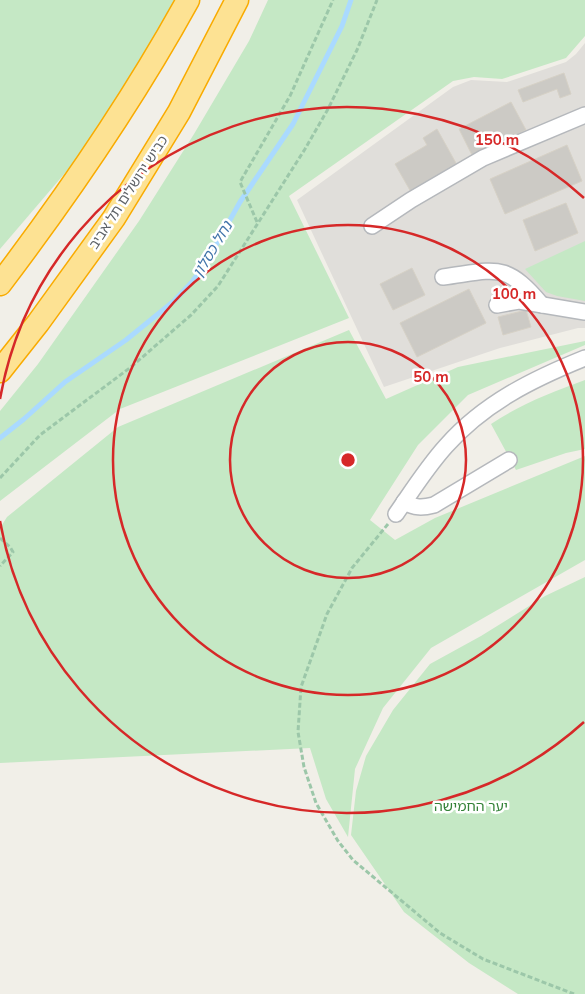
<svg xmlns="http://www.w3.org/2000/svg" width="585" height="994" font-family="Mulish,'Noto Sans Hebrew',sans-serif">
<rect width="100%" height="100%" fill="#f1efe8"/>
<path fill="#e0deda" d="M 585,43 L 585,328 L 578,328 L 500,348 L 384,387 L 297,200 L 453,87 L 471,80 L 507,82 L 566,62 L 576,54 Z"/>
<g fill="#c5e8c5">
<path d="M 0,0 L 179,0 L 142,83 L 0,249 Z"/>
<path d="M 268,0 L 585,0 L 585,36 L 566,58 L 502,79 L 474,77 L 453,81 L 289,196 L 349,318 L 120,409 L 0,501 L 0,411 L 38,364 L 139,221 L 194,134 L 249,41 Z"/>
<path d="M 585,241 L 585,301 L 557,296 L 546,292 L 525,269 Z"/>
<path d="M 349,330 L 386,399 L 458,367 L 585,341 L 585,345 L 468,395 L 418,445 L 370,520 L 395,540 L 435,518 L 585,456 L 585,560 L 431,648 L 383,708 L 355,769 L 348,837 L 326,799 L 310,748 L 0,763 L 0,528 L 7,517 L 118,427 Z"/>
<path d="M 585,380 L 585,449 L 566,453 L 516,470 L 491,424 C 521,404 552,392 585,380 Z"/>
<path d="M 585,577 L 585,994 L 518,994 L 469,963 L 404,912 L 351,835 L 356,791 L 366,756 L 393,710 L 430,664 L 481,636 L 545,596 Z"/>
</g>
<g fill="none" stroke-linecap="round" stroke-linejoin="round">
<path stroke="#aadaff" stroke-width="5" d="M 0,438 L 24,419 L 65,382 L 126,340 L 174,301 L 192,282 L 207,261 L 240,202 L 293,124 L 342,26 L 351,0"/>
</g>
<g fill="#cccac5" stroke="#d6d1c6">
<path d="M 564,73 L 571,94 L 560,98 L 557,89 L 523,102 L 518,90 Z"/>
<path d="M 511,102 L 526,130 L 473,157 L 459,129 Z"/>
<path d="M 437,129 L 457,165 L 411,192 L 395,164 L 427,145 L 423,138 Z"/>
<path d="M 567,145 L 582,181 L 505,214 L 490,179 Z"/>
<path d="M 566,203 L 578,233 L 535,251 L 523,220 Z"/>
<path d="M 412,268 L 425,295 L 393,310 L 380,284 Z"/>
<path d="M 469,289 L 486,323 L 417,357 L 400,323 Z"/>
<path d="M 526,310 L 531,327 L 503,335 L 498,317 Z"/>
</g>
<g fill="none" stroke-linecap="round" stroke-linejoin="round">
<defs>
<g id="minor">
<path d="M 372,226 L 411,200 L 483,158 L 585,115"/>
<path d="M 443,277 C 496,270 505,261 542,305"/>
<path d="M 497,305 L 519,301 L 585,312"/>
<path d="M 404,502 C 415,508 422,508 434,505 L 509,460"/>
<path d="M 396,514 C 412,491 427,467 446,446 C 484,403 533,379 585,358"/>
</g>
<g id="highway">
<path d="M 0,284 C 69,193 133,100 188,0"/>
<path d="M 0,371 L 38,323 L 114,218 L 179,112 L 237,0"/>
</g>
</defs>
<use href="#minor" stroke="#b5b8bc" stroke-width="18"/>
<use href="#highway" stroke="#f9ab00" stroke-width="25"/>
<g stroke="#9cc7a9" stroke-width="3" stroke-dasharray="5 2.5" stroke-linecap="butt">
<path d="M 257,222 L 240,182 L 290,96 L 333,0"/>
<path d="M 0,478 L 40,435 L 131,367 L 191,315 L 218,286 L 305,149 L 328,109 L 357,50 L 377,0"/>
<path d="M 388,524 L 352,568 L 327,614 L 301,687 L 298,732 L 304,767 L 316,803 L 338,841 L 353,860 L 440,933 L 483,959 L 574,994"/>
<path d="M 0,538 L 10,547 L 13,552 L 0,566"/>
</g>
<use href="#minor" stroke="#fff" stroke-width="15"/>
<use href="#highway" stroke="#fde293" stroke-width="22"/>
</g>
<g fill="none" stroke="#d62828" stroke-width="2.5">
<circle cx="348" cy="460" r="118"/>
<circle cx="348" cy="460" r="235"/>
<path d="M584 722A353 353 0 0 1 0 521M0 399A353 353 0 0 1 584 198"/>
</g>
<g text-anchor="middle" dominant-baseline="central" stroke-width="5" stroke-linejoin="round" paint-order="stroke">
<g font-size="14" fill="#5f6368" stroke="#fff">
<text transform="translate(128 192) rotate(-57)">כביש ירושלים תל אביב</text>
</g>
<g font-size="14" fill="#348238" stroke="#fff">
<text x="471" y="806">יער החמישה</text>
</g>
<g font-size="15" font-style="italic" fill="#4174aa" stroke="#fff">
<text transform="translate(212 249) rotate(-59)">נחל כסלון</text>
</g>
</g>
<circle cx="348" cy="460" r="8" fill="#d62828" stroke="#fff" stroke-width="2.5"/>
<g font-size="15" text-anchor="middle" font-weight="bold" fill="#d62828" stroke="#fff" stroke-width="5" stroke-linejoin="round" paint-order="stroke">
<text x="497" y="145">150 m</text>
<text x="514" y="299">100 m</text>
<text x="431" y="382">50 m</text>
</g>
</svg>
